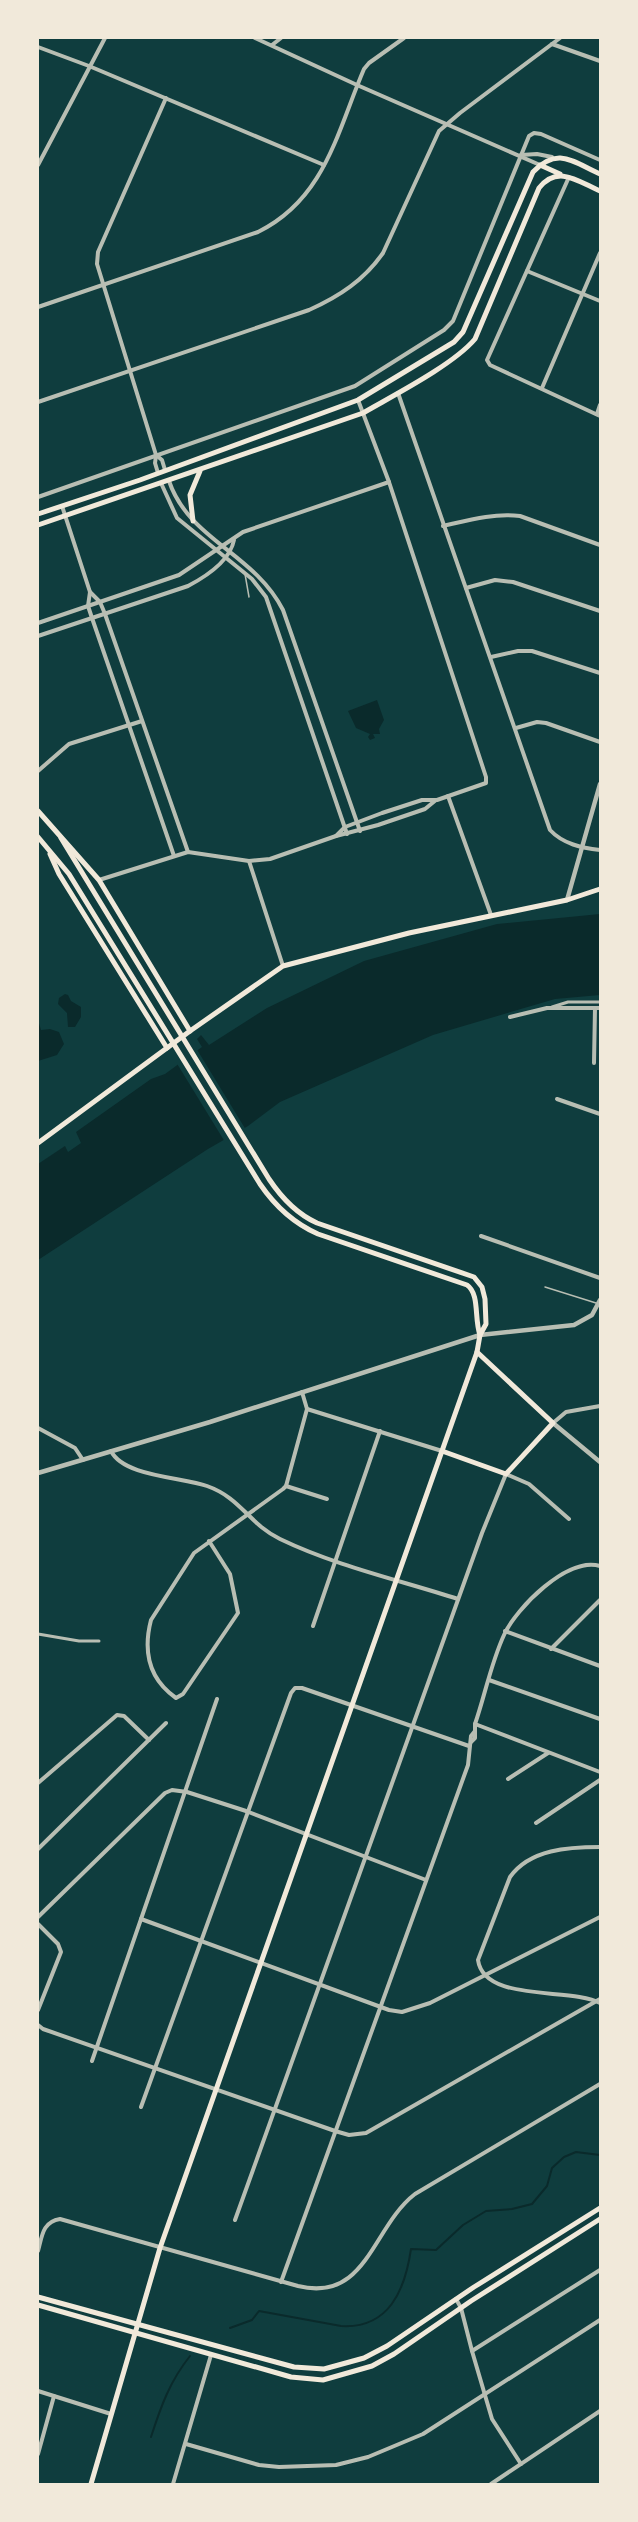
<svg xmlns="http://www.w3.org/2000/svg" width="638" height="2522" font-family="'Exo 2',sans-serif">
<rect width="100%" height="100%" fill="#0f3d3e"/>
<g fill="#0a2a2b">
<path d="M 377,700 L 384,720 L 379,729 L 380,734 L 373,734 L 375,738 L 370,740 L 368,737 L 370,734 L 356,728 L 348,711 Z"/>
<path d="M 600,914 L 600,995 L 555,999 L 433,1035 L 280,1102 L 248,1126 L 208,1149 L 38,1260 L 38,1164 L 65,1146 L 68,1152 L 81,1143 L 76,1132 L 151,1079 L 165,1074 L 202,1047 L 197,1039 L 201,1035 L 209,1045 L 267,1008 L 364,961 L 497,924 Z"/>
<path d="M 65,994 L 68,995 L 71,1001 L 81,1007 L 81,1017 L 75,1027 L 68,1027 L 67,1013 L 58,1004 L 59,998 Z"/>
<path d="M 38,1020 L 41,1030 L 50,1029 L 59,1032 L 64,1044 L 57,1055 L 38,1061 Z"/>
</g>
<path fill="#0f3d3e" d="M 196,1048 L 246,1130 L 225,1142 L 176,1062 Z"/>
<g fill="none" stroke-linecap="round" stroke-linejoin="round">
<g stroke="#0a2a2b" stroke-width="2">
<path d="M 230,2328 L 252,2320 L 259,2311 L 341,2326 C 389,2329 405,2290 411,2249 L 436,2250 L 463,2225 L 486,2211 L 512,2209 L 532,2204 L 547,2186 L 552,2168 L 564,2157 L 576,2152 L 600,2155"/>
<path d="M 151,2437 C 161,2406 170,2381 190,2356"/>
</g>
<g stroke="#b8beb3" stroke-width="1.5">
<path d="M 245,574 L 249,597"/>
<path d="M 545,1287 L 596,1303"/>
</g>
<g stroke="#b8beb3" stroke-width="3">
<path d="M 552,1007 L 568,1002 L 600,1002"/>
<path d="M 38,1634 L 79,1641 L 99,1641"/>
</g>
<g stroke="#b8beb3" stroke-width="4">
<path d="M 255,38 L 357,85 L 540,165"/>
<path d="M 552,44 L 600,61"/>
<path d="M 272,45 L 281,38"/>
<path d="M 38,47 L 89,66 L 324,165"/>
<path d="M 521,155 L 537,154 L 552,157"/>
<path d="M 38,165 L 105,38"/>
<path d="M 569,177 L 487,360 L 490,365 L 600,416"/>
<path d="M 527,271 L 600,301"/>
<path d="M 38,307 L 258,232 C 325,199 337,132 364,69 L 369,63 L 404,38"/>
<path d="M 542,388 L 600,253"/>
<path d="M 398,393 L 550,830 C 563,844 582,848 600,850"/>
<path d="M 38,402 L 309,310 C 340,296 364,280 383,253 L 439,131 L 460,113 L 560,38"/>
<path d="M 597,414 L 600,405"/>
<path d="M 156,456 L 155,463 L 158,473"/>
<path d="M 165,470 L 162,460 L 156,455 L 97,264 L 98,252 L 166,98"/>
<path d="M 169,481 C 189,540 254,553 283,610 L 360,831"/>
<path d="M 161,483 L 177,518 L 252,579 L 266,597 L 347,834"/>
<path d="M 38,497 L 355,386 L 444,330 L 453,321 L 529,136 L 534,133 L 541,134 L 600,160"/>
<path d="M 62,506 L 90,592 L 88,606 L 92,618 L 174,856"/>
<path d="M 443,526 C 469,520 493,513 520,516 L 600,545"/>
<path d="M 466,588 L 495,580 L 513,582 L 600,611"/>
<path d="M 90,592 L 100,602 L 105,614 L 188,852"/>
<path d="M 38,623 L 179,575 L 243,532 L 389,482"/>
<path d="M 38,636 L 188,586 C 207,576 230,561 234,540"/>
<path d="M 491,657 L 518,651 L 532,651 L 600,673"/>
<path d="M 516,728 L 537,722 L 546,723 L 600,742"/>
<path d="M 38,771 L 69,744 L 142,721"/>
<path d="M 448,796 L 491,915"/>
<path d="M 336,836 L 345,827 L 382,813 L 422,800 L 437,800 L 486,783 L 486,777 L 389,482 L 358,400"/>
<path d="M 249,861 L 283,966"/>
<path d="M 99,880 L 188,852 L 249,861 L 270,859 L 336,836 L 378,825 L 425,809 L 436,800"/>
<path d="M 510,1017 L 547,1008 L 600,1008"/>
<path d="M 594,1063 L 595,1008"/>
<path d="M 557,1099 L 600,1114"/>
<path d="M 481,1236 L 600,1278"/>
<path d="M 307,1409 L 442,1451"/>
<path d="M 553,1423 L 566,1412 L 600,1406"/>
<path d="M 38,1428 L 75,1448 L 83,1460"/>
<path d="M 111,1451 C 124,1477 183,1477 207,1486 C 241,1498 249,1524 280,1539 C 336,1566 399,1580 458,1599"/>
<path d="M 286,1486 L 327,1499"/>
<path d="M 209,1541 L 230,1574 L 238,1613 L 183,1694 L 176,1698 C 149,1679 143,1651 151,1620 L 194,1553 L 283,1489 L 286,1486 L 307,1409 L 302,1392"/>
<path d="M 313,1626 L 380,1431"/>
<path d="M 505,1631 L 600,1666"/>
<path d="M 551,1649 L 600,1600"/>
<path d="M 489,1680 L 600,1719"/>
<path d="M 475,1724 L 600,1772"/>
<path d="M 471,1742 L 475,1738 L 475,1724 C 485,1695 491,1663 504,1635 C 516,1608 568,1556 600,1566"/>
<path d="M 508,1779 L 548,1753"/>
<path d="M 38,1783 L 117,1715 L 124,1716 L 149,1740"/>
<path d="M 536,1823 L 600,1780"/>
<path d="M 600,1847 C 569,1847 530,1849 510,1877 L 478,1960 C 484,2003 571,1987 600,2003"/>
<path d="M 38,1849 L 166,1723"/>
<path d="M 38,1917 L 165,1793 L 172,1790 L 187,1792 L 246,1811 L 426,1880"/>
<path d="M 141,1919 L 389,2010 L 402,2012 L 430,2003 L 600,1917"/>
<path d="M 38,1924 L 58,1944 L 61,1952 L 38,2010"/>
<path d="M 38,2025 L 43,2029 L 335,2131 L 349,2135 L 366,2133 L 600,1999"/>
<path d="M 92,2061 L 217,1699"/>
<path d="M 141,2107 L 291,1693 L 295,1688 L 302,1688 L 469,1746"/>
<path d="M 235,2220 L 482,1533 L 506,1474 L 529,1484 L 569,1519"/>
<path d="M 38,2251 C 42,2237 42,2222 60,2219 L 298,2286 C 367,2303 372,2227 415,2194 L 600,2084"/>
<path d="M 281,2282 L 468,1765 L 471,1736 L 475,1731"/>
<path d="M 456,2299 L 461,2308 L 472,2351 L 492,2419 L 521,2464"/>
<path d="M 472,2351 L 600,2270"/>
<path d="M 38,2391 L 111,2414"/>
<path d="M 186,2444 L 259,2465 L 279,2467 L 336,2465 L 368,2457 L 423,2434 L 600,2320"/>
<path d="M 38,2454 L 54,2396"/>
<path d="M 173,2484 L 211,2355"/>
<path d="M 491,2484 L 600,2411"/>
</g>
<g stroke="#b8beb3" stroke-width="4.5">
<path d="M 567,900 L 600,784"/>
<path d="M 553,1423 L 600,1462"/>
<path d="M 38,1473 L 210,1422 L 480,1335 L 574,1325 L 592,1315 L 600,1300"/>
</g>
<g stroke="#f1e9da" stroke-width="5">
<path d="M 540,165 L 560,174"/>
<path d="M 38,514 L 140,480 L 358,400 L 454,342 L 463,332 L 533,172 C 558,146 573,162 600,174"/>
<path d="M 193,521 L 190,495 L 200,471"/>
<path d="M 38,525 L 363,413 C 394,395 453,365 475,339 L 539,188 C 558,164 579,182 600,191"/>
<path d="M 38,811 L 99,880 L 190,1031"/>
<path d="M 38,837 L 69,874 L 260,1184 C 275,1206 293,1223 318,1234 L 467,1285 C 480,1294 474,1319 480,1335"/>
<path d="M 61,838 L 269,1179 C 281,1197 297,1214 317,1223 L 474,1277 L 482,1287 L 485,1299 L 486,1324 L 480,1335 L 477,1352 L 160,2248 L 91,2484"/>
<path d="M 50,854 L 59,874 L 167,1048"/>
<path d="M 38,1143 L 190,1031 L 283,966 L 409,933 L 567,900 L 600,889"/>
<path d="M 442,1451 L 506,1474 L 553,1423 L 477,1352"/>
<path d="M 38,2297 L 294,2367 L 324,2369 L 364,2358 L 387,2346 L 474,2287 L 600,2208"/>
<path d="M 38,2305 L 291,2377 L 323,2380 L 372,2366 L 394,2354 L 471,2301 L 600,2219"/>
</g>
</g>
<rect width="638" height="2522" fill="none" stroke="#f1e9da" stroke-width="78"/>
</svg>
